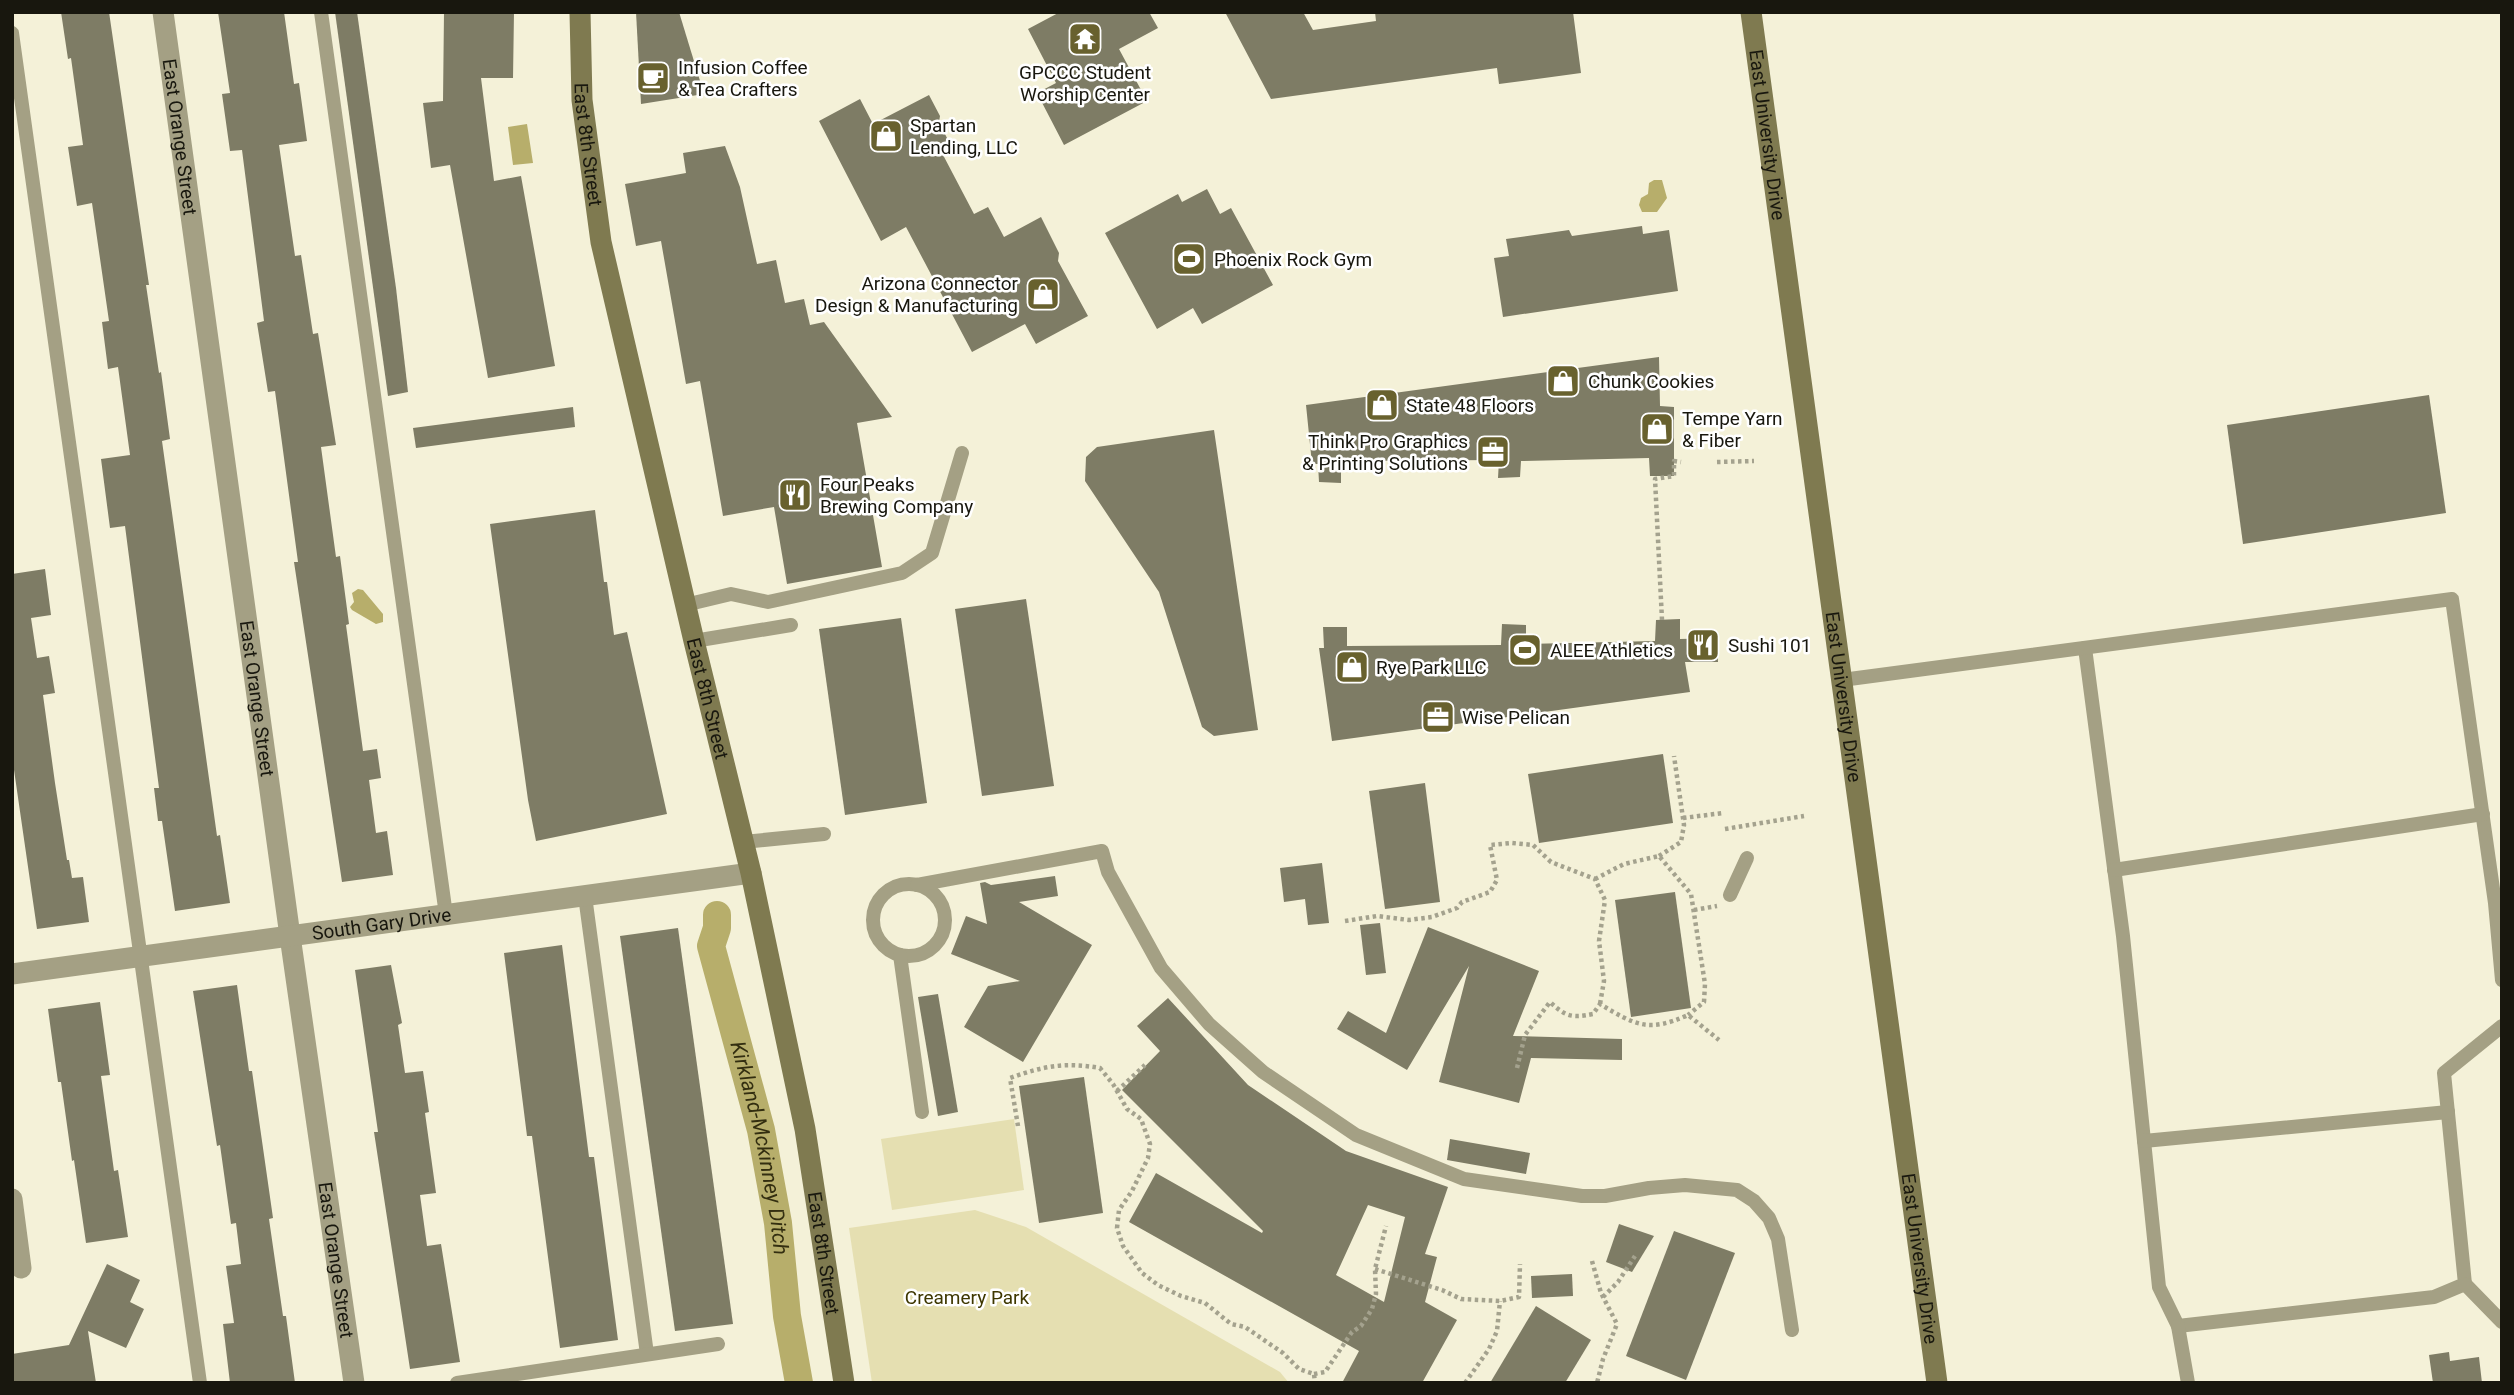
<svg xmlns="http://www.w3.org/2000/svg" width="2514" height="1395" font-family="Roboto,sans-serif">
<rect width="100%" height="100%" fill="#f4f1d8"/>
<g fill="#e5dfb1">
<path d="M 1014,1119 L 1024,1190 L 892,1210 L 881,1139 Z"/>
<path d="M 975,1210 L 1026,1227 L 1280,1372 L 1289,1383 L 872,1383 L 849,1228 Z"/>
</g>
<g fill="#b7ae6b">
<path d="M 527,124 L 533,163 L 513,165 L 508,127 Z"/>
<path d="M 1654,180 L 1662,180 L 1667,198 L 1657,212 L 1642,212 L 1639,205 L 1641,198 L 1648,194 L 1649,183 Z"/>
<path d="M 358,589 L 363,590 L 383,614 L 383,622 L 376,624 L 352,610 L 350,607 L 354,602 L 352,593 Z"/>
</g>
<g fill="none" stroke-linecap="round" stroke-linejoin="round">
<path stroke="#b7ae6b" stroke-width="28" id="s1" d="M 717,915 L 717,928 L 711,946 L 761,1130 L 778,1223 L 787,1316 L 799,1383"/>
</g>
<g fill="#7e7c65" fill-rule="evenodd">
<path d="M 61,12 L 109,12 L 149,285 L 146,285 L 159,373 L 161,372 L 170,439 L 162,441 L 217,836 L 220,835 L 230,903 L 175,911 L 162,821 L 158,821 L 154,788 L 159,788 L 125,526 L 110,528 L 101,459 L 130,455 L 118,367 L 108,369 L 102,322 L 109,321 L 92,203 L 77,206 L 68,147 L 83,145 L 71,58 L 68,59 Z"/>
<path d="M 218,12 L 284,12 L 294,84 L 299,83 L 307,141 L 279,145 L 295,256 L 301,255 L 313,334 L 318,333 L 336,445 L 321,447 L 336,557 L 340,556 L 349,624 L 346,625 L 363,751 L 377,749 L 381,778 L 369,780 L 376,833 L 387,831 L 393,875 L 342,882 L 294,562 L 298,562 L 275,391 L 268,392 L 257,323 L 264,321 L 242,150 L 230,151 L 222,94 L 230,93 Z"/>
<path d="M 335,12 L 357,12 L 396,288 L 408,392 L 388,396 Z"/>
<path d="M 444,12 L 514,12 L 513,78 L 481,78 L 494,181 L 521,176 L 555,366 L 488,378 L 450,165 L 431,168 L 423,103 L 443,101 Z"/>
<path d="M 636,12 L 679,12 L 704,94 L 641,104 Z"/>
<path d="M 1060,12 L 1149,12 L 1158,28 L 1119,49 L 1147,101 L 1064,145 L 1037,93 L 1056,83 L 1028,29 Z"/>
<path d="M 1225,12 L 1303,12 L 1313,30 L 1376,21 L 1375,12 L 1573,12 L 1581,73 L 1499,84 L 1497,68 L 1271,99 Z"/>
<path d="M 929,95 L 940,116 L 939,122 L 952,148 L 942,153 L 974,214 L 988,207 L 1004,237 L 1041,217 L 1059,253 L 1058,261 L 1088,316 L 1036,344 L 1025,324 L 972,352 L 906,227 L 881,241 L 819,121 L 860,99 L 873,124 Z"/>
<path d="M 725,146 L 740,187 L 757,264 L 776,260 L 785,303 L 804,299 L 810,325 L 824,322 L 892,417 L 857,423 L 882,567 L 787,584 L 774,507 L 723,516 L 700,381 L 686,384 L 661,241 L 636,246 L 625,184 L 686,173 L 683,153 Z"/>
<path d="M 1207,189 L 1220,214 L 1231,208 L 1273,285 L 1202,324 L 1193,308 L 1157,329 L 1105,233 L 1178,194 L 1182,202 Z"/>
<path d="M 1642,226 L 1643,234 L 1669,230 L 1678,291 L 1503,317 L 1494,258 L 1509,256 L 1506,239 L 1569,230 L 1572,236 Z"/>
<path d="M 1659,357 L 1660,406 L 1674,407 L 1674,476 L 1650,476 L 1649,458 L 1521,461 L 1520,477 L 1498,478 L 1499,460 L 1341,461 L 1341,483 L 1319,482 L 1318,464 L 1312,464 L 1306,405 Z"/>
<path d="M 2429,395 L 2446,513 L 2243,544 L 2227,425 Z"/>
<path d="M 573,407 L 575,427 L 416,448 L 413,428 Z"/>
<path d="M 1214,430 L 1258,730 L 1214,736 L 1202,727 L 1159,592 L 1085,481 L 1086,457 L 1097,447 Z"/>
<path d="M 595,510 L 604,582 L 607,582 L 614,635 L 627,632 L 667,814 L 536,841 L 528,800 L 490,524 Z"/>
<path d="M 45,569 L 51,615 L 31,618 L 37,658 L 49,656 L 55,693 L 43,695 L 55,783 L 67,860 L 69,860 L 72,878 L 83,877 L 89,922 L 37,929 L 12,756 L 12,574 Z"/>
<path d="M 1026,599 L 1054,786 L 982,796 L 955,609 Z"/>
<path d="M 901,618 L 927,803 L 845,815 L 819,629 Z"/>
<path d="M 1680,619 L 1680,639 L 1717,638 L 1718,662 L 1685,662 L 1690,692 L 1332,741 L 1319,648 L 1324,648 L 1323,627 L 1347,627 L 1347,646 L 1501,645 L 1502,624 L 1526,625 L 1526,644 L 1655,641 L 1656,620 Z"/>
<path d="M 1663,754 L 1673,823 L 1539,843 L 1528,774 Z"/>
<path d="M 1425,783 L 1440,902 L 1385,909 L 1369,791 Z"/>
<path d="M 1322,863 L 1329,923 L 1308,925 L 1305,899 L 1284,902 L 1280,868 Z"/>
<path d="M 1055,876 L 1058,896 L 1019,902 L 1092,945 L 1023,1062 L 964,1027 L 988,986 L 1020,981 L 951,954 L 966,916 L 987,924 L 980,883 L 985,882 L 991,885 Z"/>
<path d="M 1675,892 L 1691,1008 L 1631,1017 L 1615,900 Z"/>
<path d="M 1380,923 L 1386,973 L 1366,975 L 1360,925 Z"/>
<path d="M 1428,927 L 1539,971 L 1513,1036 L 1622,1039 L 1622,1060 L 1531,1058 L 1519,1103 L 1439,1082 L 1469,966 L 1407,1070 L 1337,1029 L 1348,1011 L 1386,1033 Z"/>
<path d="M 678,928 L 733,1324 L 675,1331 L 620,936 Z"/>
<path d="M 562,945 L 589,1157 L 594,1157 L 618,1340 L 560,1348 L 532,1136 L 527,1136 L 504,953 Z"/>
<path d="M 391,965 L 402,1023 L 398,1025 L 405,1073 L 423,1071 L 429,1112 L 425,1113 L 436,1193 L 420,1195 L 427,1246 L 441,1244 L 460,1362 L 410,1369 L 374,1132 L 378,1132 L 355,970 Z"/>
<path d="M 237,985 L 249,1071 L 252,1071 L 273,1218 L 269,1219 L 283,1316 L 286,1316 L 295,1383 L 230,1383 L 223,1324 L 234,1323 L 226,1266 L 241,1264 L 236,1223 L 231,1224 L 220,1145 L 217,1146 L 193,991 Z"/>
<path d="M 938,994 L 958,1112 L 938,1116 L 918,997 Z"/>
<path d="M 1168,998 L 1248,1085 L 1346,1151 L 1448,1187 L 1425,1254 L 1437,1257 L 1425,1302 L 1457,1320 L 1422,1383 L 1342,1383 L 1359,1351 L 1129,1222 L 1156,1173 L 1262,1233 L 1263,1231 L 1122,1090 L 1160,1051 L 1137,1026 ZM 1368,1205 L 1405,1217 L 1384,1302 L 1336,1275 Z"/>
<path d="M 100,1002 L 110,1075 L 101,1076 L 114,1171 L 118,1170 L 128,1237 L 86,1243 L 74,1160 L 72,1161 L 61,1082 L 58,1082 L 48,1009 Z"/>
<path d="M 1084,1077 L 1103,1213 L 1039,1223 L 1019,1086 Z"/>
<path d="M 1450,1139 L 1530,1153 L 1526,1174 L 1447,1160 Z"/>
<path d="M 1619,1224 L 1654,1236 L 1632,1272 L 1606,1262 Z"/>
<path d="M 1674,1231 L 1735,1253 L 1686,1380 L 1626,1356 Z"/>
<path d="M 107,1264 L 140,1280 L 130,1302 L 144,1309 L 126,1348 L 88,1331 L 96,1383 L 12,1383 L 12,1354 L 69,1345 Z"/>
<path d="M 1572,1274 L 1573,1296 L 1532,1298 L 1531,1276 Z"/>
<path d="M 1536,1306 L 1591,1340 L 1565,1383 L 1490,1383 Z"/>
<path d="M 2449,1352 L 2450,1361 L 2479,1357 L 2482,1383 L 2433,1383 L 2429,1355 Z"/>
</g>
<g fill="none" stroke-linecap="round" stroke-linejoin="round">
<g stroke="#a4a28e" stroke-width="4.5" stroke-dasharray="3.5 3.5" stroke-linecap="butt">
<path d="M 1717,462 L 1754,461"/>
<path d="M 1662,620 L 1655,479 L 1674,476 L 1674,461 L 1681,462"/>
<path d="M 1683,818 L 1723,813"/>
<path d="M 1725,829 L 1804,816"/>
<path d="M 1659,856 L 1681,842 L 1684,825 L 1674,756"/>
<path d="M 1595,879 L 1624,864 L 1659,856 L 1691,894 L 1705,984 L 1704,1002 L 1688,1015"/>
<path d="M 1694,910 L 1717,906"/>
<path d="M 1345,921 L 1377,916 L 1409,920 L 1432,917 L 1457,908 L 1462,902 L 1490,892 L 1497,880 L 1490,845 L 1512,843 L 1533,845 L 1551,862 L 1595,879 L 1605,900 L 1599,941 L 1604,981 L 1600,1004"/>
<path d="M 1517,1068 L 1525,1035 L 1550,1002 C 1566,1017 1572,1018 1593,1014 L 1600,1004 C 1635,1025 1648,1033 1688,1015 L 1719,1040"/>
<path d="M 1117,1091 L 1145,1065"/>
<path d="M 1018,1126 L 1010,1078 C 1043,1066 1065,1062 1100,1068 L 1113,1084 L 1127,1109 L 1141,1119 L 1150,1144 L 1148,1158 L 1132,1191 L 1119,1210 L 1117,1228 L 1123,1246 L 1142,1273 L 1158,1285 L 1181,1296 L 1205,1303 L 1231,1324 L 1245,1327 L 1283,1353 L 1299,1369 L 1314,1374 L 1315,1383"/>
<path d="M 1592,1261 L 1601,1293 L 1617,1324 L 1603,1359 L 1597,1383"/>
<path d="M 1375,1269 L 1442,1290 L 1461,1299 L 1500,1301 L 1519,1297 L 1520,1264"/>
<path d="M 1603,1297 L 1618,1282 L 1635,1256"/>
<path d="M 1314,1374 L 1325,1372 L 1352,1332 L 1361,1326 L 1372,1309 L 1376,1294 L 1375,1269 L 1386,1226"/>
<path d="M 1465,1383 L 1489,1349 L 1497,1331 L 1500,1301"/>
</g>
<g stroke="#a4a084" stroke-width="14">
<path d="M 321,12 L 446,915"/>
<path d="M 12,33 L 200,1383"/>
<path d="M 685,605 L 731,594 L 768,602 L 902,573 L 932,553 L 962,453"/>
<path d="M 694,641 L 791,625"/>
<path d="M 2085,648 L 2123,936 L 2159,1287 L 2178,1326 L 2434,1297 L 2465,1284 L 2444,1073 L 2502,1026"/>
<path d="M 1842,680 L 2452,599 L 2495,903 L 2502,980"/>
<path d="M 743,842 L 824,834"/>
<path d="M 2114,870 L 2483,814"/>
<circle cx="909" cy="920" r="36"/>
<path d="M 917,885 L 1102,851 L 1108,872 L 1161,968 L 1209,1024 L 1263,1072 L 1356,1135 L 1464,1179 L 1582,1196 L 1605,1196 L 1649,1188 L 1685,1185 L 1737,1190 L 1754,1201 L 1769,1218 L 1778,1239 L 1792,1330"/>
<path d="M 1730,895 L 1747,858"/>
<path d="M 585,896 L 647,1354"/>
<path d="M 900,955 L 922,1112"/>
<path d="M 2144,1141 L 2448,1112"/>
<path d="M 2465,1284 L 2502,1322"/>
<path d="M 2178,1326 L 2188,1383"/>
<path d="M 457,1383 L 718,1344"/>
</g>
<g stroke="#a4a084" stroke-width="21">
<path id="s2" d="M 163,12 L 290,936 L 354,1383"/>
<path id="s3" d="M 12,974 L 751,873"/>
<path d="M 12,1199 L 21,1268"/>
</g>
<g stroke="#7f7a50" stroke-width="21">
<path id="s4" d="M 580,12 L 582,100 L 601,242 L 694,641 L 751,873 L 805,1129 L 844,1383"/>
<path id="s5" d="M 1751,12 L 1937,1383"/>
</g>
</g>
<defs>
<symbol id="temple-square" viewBox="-11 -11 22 22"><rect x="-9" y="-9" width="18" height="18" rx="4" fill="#68612e" stroke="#fff"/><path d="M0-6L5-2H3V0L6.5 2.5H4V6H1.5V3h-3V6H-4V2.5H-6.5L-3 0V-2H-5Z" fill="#fff"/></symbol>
<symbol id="cafe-square" viewBox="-11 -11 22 22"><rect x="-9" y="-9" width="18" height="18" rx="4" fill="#68612e" stroke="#fff"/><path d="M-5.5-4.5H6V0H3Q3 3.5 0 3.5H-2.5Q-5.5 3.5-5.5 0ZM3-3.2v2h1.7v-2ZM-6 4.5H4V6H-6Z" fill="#fff"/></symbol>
<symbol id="shop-square" viewBox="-11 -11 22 22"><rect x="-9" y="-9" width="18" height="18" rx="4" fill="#68612e" stroke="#fff"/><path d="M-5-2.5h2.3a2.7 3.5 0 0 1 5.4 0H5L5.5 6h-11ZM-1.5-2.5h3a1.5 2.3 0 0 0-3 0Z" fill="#fff"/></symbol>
<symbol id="stadium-square" viewBox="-11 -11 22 22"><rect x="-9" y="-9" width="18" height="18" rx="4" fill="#68612e" stroke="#fff"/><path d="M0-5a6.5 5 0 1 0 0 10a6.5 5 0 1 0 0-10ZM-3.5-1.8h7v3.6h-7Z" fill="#fff"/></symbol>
<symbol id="office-square" viewBox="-11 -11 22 22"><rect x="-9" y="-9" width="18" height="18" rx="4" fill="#68612e" stroke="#fff"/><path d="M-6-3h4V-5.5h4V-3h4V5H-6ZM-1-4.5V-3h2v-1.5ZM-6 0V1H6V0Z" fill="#fff"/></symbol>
<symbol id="restaurant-square" viewBox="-11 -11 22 22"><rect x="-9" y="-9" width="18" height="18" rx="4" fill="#68612e" stroke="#fff"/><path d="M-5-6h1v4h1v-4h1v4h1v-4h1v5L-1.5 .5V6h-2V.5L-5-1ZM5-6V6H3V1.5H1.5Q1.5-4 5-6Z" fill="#fff"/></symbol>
</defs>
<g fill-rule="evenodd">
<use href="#temple-square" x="1066" y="20" width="38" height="38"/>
<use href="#cafe-square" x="634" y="59" width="38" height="38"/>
<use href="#shop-square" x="867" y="117" width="38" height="38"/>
<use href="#stadium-square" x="1170" y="240" width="38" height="38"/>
<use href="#shop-square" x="1024" y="275" width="38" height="38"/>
<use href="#shop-square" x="1544" y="362" width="38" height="38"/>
<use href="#shop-square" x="1363" y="386" width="38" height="38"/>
<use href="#shop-square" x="1638" y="410" width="38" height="38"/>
<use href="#office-square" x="1474" y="433" width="38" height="38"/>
<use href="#restaurant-square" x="776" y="476" width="38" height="38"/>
<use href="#restaurant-square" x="1684" y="626" width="38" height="38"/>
<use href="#stadium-square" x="1506" y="631" width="38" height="38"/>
<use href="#shop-square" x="1333" y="648" width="38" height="38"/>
<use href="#office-square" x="1419" y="698" width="38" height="38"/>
</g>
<g text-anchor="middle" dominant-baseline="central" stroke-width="5" stroke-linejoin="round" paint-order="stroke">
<g font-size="19" fill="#18170e" stroke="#fff" text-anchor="start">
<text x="678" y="67">Infusion Coffee<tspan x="678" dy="22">&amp; Tea Crafters</tspan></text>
<text x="1085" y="72" text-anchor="middle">GPCCC Student<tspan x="1085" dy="22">Worship Center</tspan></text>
<text x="910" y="125">Spartan<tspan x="910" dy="22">Lending, LLC</tspan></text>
<text x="1214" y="259">Phoenix Rock Gym</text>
<text x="1018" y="283" text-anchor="end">Arizona Connector<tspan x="1018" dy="22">Design &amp; Manufacturing</tspan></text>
<text x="1588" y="381">Chunk Cookies</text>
<text x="1406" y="405">State 48 Floors</text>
<text x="1682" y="418">Tempe Yarn<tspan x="1682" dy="22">&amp; Fiber</tspan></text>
<text x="1468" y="441" text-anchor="end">Think Pro Graphics<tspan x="1468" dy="22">&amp; Printing Solutions</tspan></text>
<text x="820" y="484">Four Peaks<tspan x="820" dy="22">Brewing Company</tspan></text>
<text x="1728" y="645">Sushi 101</text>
<text x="1550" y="650">ALEE Athletics</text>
<text x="1376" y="667">Rye Park LLC</text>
<text x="1462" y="717">Wise Pelican</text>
</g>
<g font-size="19" fill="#18170e" stroke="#fff">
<text stroke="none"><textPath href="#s2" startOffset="126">East Orange Street</textPath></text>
<text stroke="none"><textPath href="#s5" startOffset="124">East University Drive</textPath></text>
<text stroke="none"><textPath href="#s4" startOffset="133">East 8th Street</textPath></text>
<text stroke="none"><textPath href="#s2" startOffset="693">East Orange Street</textPath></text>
<text stroke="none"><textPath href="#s4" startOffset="700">East 8th Street</textPath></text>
<text stroke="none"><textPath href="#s5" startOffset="691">East University Drive</textPath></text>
<text stroke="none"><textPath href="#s3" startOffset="373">South Gary Drive</textPath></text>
<text stroke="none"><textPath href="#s4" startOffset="1267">East 8th Street</textPath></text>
<text stroke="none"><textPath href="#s2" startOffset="1260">East Orange Street</textPath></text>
<text stroke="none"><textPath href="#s5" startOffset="1258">East University Drive</textPath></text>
</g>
<g font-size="19" fill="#3e3700" stroke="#fff">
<text x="967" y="1297">Creamery Park</text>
</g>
<g font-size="21" font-style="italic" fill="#332e10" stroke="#fff">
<text stroke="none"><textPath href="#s1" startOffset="240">Kirkland-Mckinney Ditch</textPath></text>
</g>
</g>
<rect width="2514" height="1395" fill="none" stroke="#18170e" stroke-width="28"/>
</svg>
